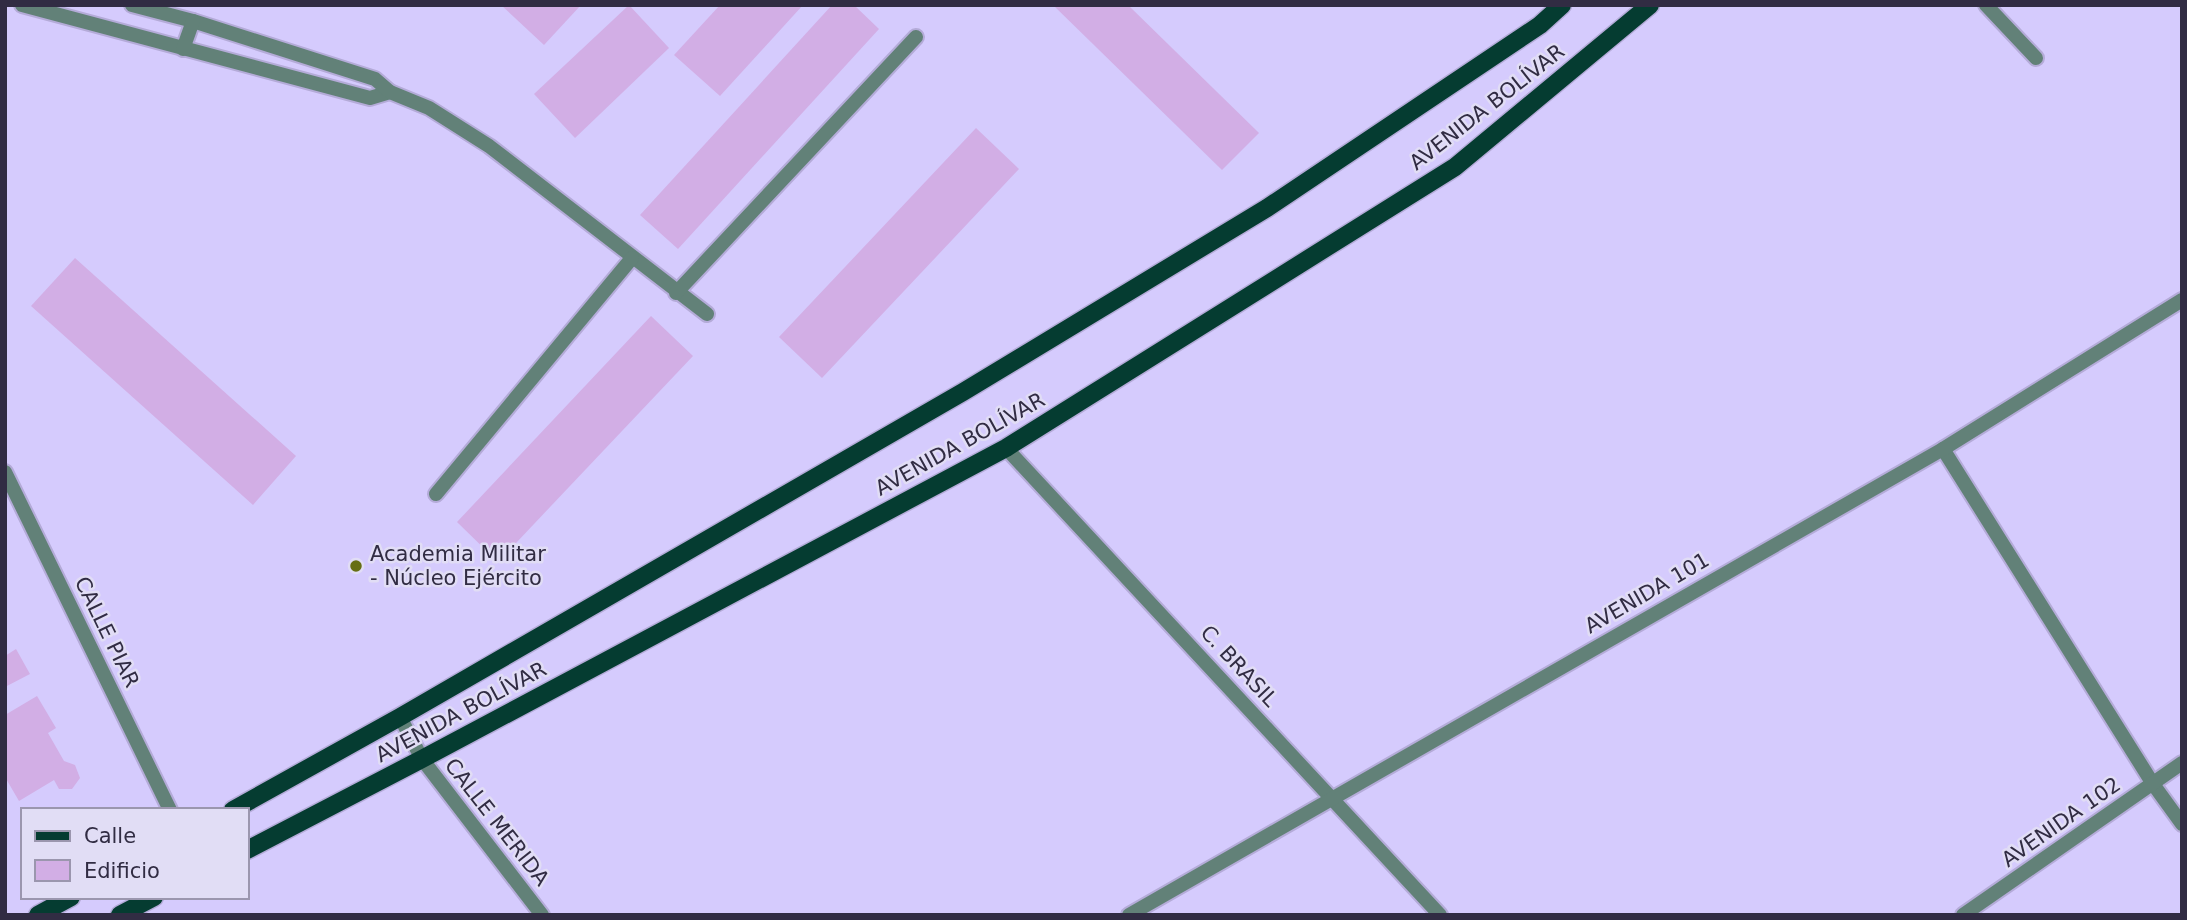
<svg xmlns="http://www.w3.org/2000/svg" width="2187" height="920" font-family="'DejaVu Sans',sans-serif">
<rect width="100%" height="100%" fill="#d5cbfd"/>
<g fill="#d2aee5">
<path d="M 501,5 L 581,5 L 544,45 Z"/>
<path d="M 629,5 L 669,48 L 575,138 L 534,94 Z"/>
<path d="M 720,5 L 803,5 L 720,96 L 674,55 Z"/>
<path d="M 832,5 L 854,5 L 879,29 L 678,249 L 640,215 Z"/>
<path d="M 1053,5 L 1128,5 L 1259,133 L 1222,170 Z"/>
<path d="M 976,128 L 1019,169 L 822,378 L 779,337 Z"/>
<path d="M 75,258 L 296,456 L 253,505 L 31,306 Z"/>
<path d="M 651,316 L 693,356 L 498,562 L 457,522 Z"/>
<path d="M 16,649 L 30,674 L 5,687 L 5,656 Z"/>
<path d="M 37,696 L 56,728 L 48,733 L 64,761 L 75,765 L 80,778 L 72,789 L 59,789 L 54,780 L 19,801 L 5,777 L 5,715 Z"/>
</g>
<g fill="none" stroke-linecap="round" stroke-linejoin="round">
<defs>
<g id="lane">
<path d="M 22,5 L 370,98 L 390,92"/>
<path d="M 132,5 L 193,21 L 375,79 L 390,92 L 429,108 L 489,146 L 707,314"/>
<path d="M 1986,5 L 2036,58"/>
<path d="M 183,49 L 193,21"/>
<path d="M 676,293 L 916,37"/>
<path d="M 436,494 L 632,258"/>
</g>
<g id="street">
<path d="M 1006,448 L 1440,915"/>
<path d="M 1943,449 L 2153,784 L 2182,824"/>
<path d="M 5,472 L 170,810"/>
<path d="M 400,717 L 422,759 L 542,915"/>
<path d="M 1129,915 L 1943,449 L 2182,300"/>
<path d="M 1963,915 L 2182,763"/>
</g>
<g id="primary">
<path d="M 233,810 L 400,717 L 963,392 L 1267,208 L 1540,25 L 1562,5"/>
<path d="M 247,850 L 422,759 L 1006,448 L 1455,167 L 1650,5"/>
<path d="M 38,915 L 71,897"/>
<path d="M 120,915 L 154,897"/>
</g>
</defs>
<use href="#lane" stroke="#b4abd8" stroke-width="18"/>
<use href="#street" stroke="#b4abd8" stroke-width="18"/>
<use href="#primary" stroke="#b4abd8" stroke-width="21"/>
<use href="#lane" stroke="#628178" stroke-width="14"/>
<use href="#street" stroke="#628178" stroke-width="14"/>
<use href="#primary" stroke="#053c31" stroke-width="18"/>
</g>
<circle fill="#666e13" stroke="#e1ddf5" stroke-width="2.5" cx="356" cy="566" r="7"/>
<g text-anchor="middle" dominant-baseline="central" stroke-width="5" stroke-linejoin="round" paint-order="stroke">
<g font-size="21" fill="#312c43" stroke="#e1ddf5">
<text transform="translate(1487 107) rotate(-38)">AVENIDA BOLÍVAR</text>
<text transform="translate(960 444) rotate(-29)">AVENIDA BOLÍVAR</text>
<text transform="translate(1647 593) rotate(-30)">AVENIDA 101</text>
<text transform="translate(107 632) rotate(64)">CALLE PIAR</text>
<text transform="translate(1239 666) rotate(47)">C. BRASIL</text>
<text transform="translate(461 712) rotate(-28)">AVENIDA BOLÍVAR</text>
<text transform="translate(497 822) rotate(52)">CALLE MERIDA</text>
<text transform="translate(2061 822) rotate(-35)">AVENIDA 102</text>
</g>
<g font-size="21" fill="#312c43" stroke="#e1ddf5" text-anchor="start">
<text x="370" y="554">Academia Militar<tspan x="370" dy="24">- Núcleo Ejército</tspan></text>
</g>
</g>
<rect width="2187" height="920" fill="none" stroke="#312c43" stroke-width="14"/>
<rect x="21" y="808" width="228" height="91" fill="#e1ddf5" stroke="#9b96ae" stroke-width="2"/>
<rect x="35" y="831" width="35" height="10" fill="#053c31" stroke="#9b96ae" stroke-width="2"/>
<text x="84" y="843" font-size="21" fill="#312c43">Calle</text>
<rect x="35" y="860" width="35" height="21" fill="#d2aee5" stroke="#9b96ae" stroke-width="2"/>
<text x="84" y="878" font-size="21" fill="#312c43">Edificio</text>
</svg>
